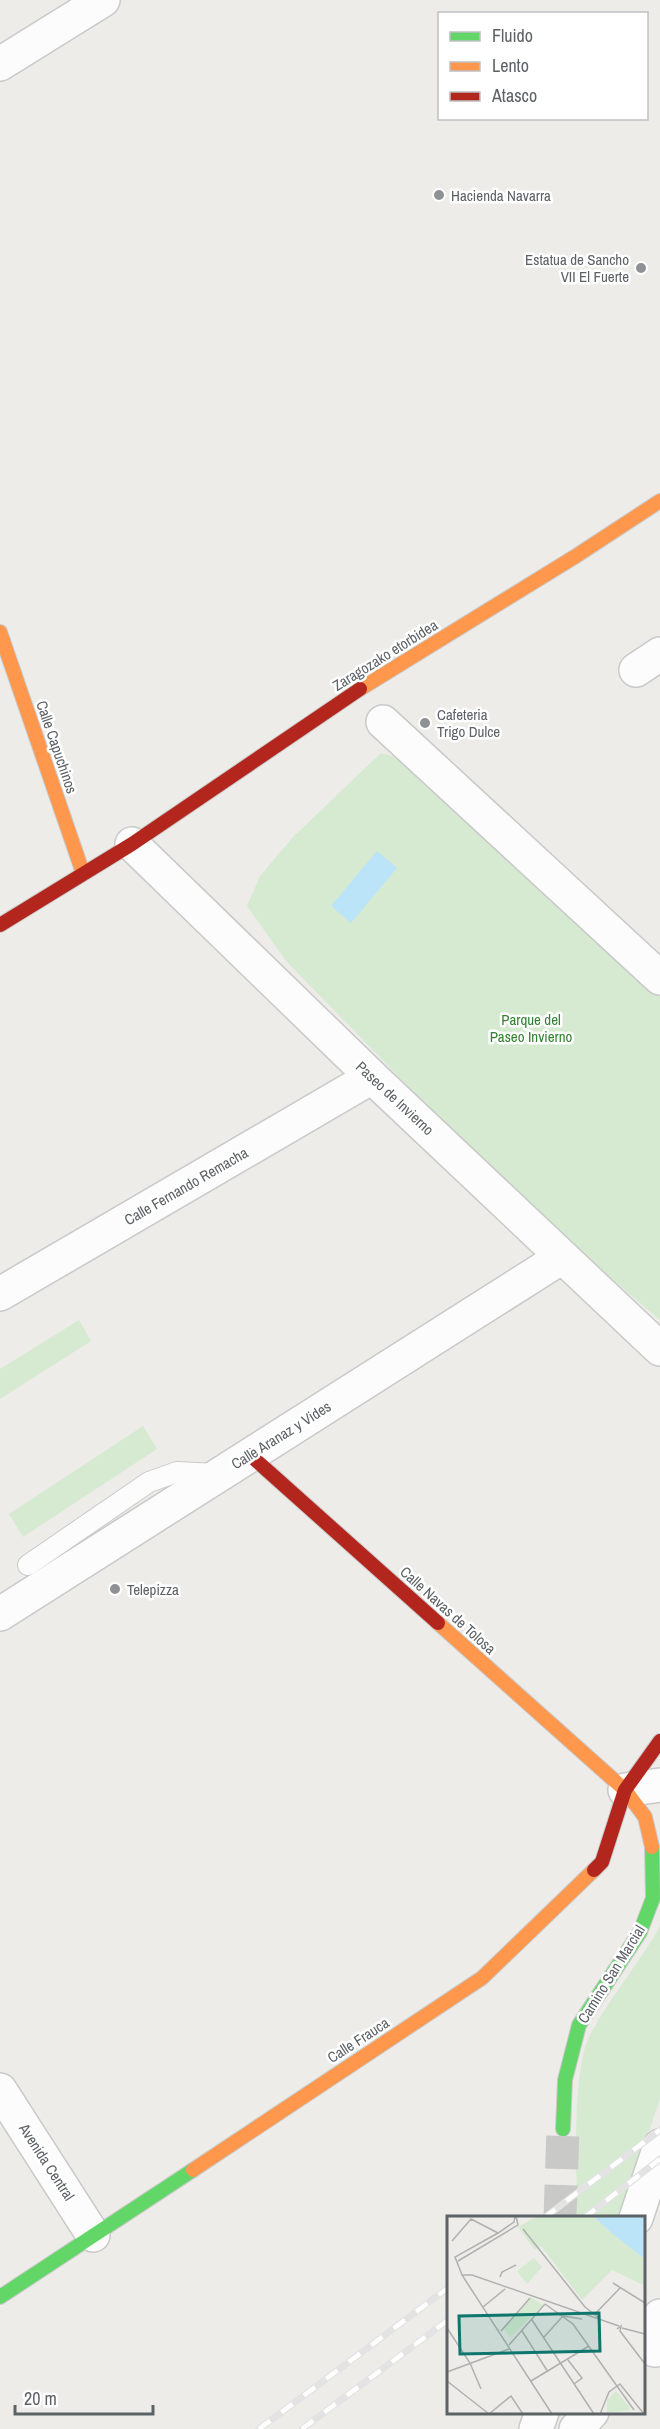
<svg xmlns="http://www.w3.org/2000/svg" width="660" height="2429" font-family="'Archivo Narrow',sans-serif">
<rect width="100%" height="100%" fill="#edece8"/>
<g fill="#d6ead2">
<path d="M 381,753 L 438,768 L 660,971 L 660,1320 L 565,1239 L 557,1239 L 286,961 L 247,906 L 260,876 L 293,837 Z"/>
<path d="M 79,1320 L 91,1341 L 0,1399 L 0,1369 Z"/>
<path d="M 143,1426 L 157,1449 L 23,1537 L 9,1514 Z"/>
<path d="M 660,1926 L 660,2099 L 620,2217 L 577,2218 C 577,2174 571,2071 590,2035 C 610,1997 639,1964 660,1926 Z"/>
</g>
<path fill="#bbe4f8" d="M 377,851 L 397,868 L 351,923 L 331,906 Z"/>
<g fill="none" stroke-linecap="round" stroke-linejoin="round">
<path stroke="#c9cac8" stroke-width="33" stroke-dasharray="33 16" stroke-linecap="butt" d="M 560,2218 L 563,2129"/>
<defs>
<path id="lane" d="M 28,1565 L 149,1482 L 177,1472 L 217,1474"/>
<g id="street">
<path d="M 0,64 L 103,0"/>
<path d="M 636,670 L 660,654"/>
<path d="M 383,722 L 660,978"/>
<path d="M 132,844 L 372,1077 L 660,1349"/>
<path d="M 0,1294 L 372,1077"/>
<path d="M 0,1614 L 562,1257"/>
<path d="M 625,1790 L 660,1785"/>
<path d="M 0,2090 L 93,2235"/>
<path d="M 636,2218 L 660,2146"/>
<path d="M 655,2350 L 660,2316"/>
<path d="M 536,2429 L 542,2412"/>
<path d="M 576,2429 L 592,2412"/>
</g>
<g id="fast">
<path d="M 563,2129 L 565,2080 L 579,2025 L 640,1932 L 653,1898 L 652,1847"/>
<path d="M 0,2297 L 193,2170"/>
</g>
<g id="slow">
<path d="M 0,632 L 83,873"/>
<path d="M 360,689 L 576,556 L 660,501"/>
<path d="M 438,1623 L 625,1790 L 645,1817 L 652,1847"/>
<path d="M 193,2170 L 482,1978 L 594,1870"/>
</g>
<g id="jam">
<path d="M 0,925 L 132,844 L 360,689"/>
<path d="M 250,1455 L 438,1623"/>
<path d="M 594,1870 L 602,1862 L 625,1790 L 660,1741"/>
</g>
</defs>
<use href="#lane" stroke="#c9c9c9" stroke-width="22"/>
<use href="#street" stroke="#c9c9c9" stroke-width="36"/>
<use href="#fast" stroke="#c9caca" stroke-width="16"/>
<use href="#slow" stroke="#c9caca" stroke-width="16"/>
<use href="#jam" stroke="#c9caca" stroke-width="16"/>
<use href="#lane" stroke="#fcfcfc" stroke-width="20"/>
<use href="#street" stroke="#fcfcfc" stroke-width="33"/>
<use href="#fast" stroke="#63d668" stroke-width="14"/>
<use href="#slow" stroke="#ff974d" stroke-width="14"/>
<use href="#jam" stroke="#b3261e" stroke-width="14"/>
<defs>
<g id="rail">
<path d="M 544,2218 L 660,2130"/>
<path d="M 584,2218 L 660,2159"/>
<path d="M 259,2429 L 448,2288"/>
<path d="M 302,2429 L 448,2320"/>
</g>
</defs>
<use href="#rail" stroke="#e3e3e3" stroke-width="7"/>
<use href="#rail" stroke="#fff" stroke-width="4.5" stroke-dasharray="14" stroke-linecap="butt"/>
</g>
<g fill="#8f9294" stroke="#fff" stroke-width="2">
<circle cx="439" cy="195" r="6"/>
<circle cx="641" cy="268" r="6"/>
<circle cx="425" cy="723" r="6"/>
<circle cx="115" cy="1589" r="6"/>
</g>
<g text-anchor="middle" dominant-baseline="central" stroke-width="5" stroke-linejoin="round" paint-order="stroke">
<g font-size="15" fill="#5d6266" stroke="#fff" text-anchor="start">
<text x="451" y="195">Hacienda Navarra</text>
<text x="629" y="259" text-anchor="end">Estatua de Sancho<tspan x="629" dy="17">VII El Fuerte</tspan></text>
<text x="437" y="714">Cafeteria<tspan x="437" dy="17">Trigo Dulce</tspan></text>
<text x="127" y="1589">Telepizza</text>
</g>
<g font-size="15" fill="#5d6266" stroke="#fff">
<text transform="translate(385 655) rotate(-32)">Zaragozako etorbidea</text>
<text transform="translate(57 747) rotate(71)">Calle Capuchinos</text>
<text transform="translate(395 1098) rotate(43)">Paseo de Invierno</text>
<text transform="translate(186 1186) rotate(-30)">Calle Fernando Remacha</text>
<text transform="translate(281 1435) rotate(-32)">Calle Aranaz y Vides</text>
<text transform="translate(448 1610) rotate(42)">Calle Navas de Tolosa</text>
<text transform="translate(611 1974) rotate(-58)">Camino San Marcial</text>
<text transform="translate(358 2040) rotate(-33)">Calle Frauca</text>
<text transform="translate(47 2162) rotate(57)">Avenida Central</text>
</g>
<g font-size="15" fill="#328230" stroke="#fff">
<text x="531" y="1019">Parque del<tspan x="531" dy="17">Paseo Invierno</tspan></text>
</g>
</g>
<g transform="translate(447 2216)">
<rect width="198" height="198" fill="#edece8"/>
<path d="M 90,0 L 198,0 L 198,70 L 165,54 L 135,84 L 94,30 L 88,34 L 71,11 ZM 87,42 L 95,51 L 80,68 L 70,55 ZM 84,81 L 96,89 L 63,122 L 57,112 ZM 169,175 L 181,189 L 184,194 L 160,197 L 160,184 Z" fill="#d6ead2"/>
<path d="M 146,0 L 198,0 L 198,43 L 167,19 Z" fill="#bbe4f8"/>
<path fill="none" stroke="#afb1b0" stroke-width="1.5" d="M 68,0 L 67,6 L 51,17 L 8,41 L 15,59 L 105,198M 76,13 L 138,91 L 152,102M 5,25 L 24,3 L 51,17M 11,45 L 71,9 L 69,0M 15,59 L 25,59 L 172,110M 53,61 L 55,56 L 69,49M 166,67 L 198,87M 98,88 L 126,108 L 187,194M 36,91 L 58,73M 148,98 L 173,72M 116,100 L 135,103M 85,104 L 147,198M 0,112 L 23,147 L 34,173M 175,112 L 198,118M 170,113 L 174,110 L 173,115 L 198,148M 54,115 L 83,82M 75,115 L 101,156M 97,121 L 116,100M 62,129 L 98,88M 121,144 L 135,162 L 127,168M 0,156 L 62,133M 0,165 L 42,198M 84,165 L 142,130M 42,198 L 64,180 L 76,198M 153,198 L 162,176 L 173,168 L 197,198"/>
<path fill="#0f766e" fill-opacity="0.15" stroke="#0f766e" stroke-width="3" d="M 152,97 L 153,135 L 13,138 L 12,100 Z"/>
<rect width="198" height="198" fill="none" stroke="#5d6266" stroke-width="3"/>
</g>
<rect x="438" y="12" width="210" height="108" fill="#ffffff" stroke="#bec0c2" stroke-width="1.5"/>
<rect x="450" y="32" width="30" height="9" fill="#63d668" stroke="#bec0c2" stroke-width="1.5"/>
<text x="492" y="42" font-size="18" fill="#5d6266">Fluido</text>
<rect x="450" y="62" width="30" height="9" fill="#ff974d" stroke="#bec0c2" stroke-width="1.5"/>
<text x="492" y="72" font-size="18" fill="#5d6266">Lento</text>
<rect x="450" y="92" width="30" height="9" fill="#b3261e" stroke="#bec0c2" stroke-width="1.5"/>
<text x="492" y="102" font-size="18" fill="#5d6266">Atasco</text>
<path d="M15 2405v9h138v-9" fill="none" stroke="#5d6266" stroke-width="3"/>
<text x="24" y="2405" font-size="18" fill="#5d6266" stroke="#ffffff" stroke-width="4.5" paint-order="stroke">20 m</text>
</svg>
